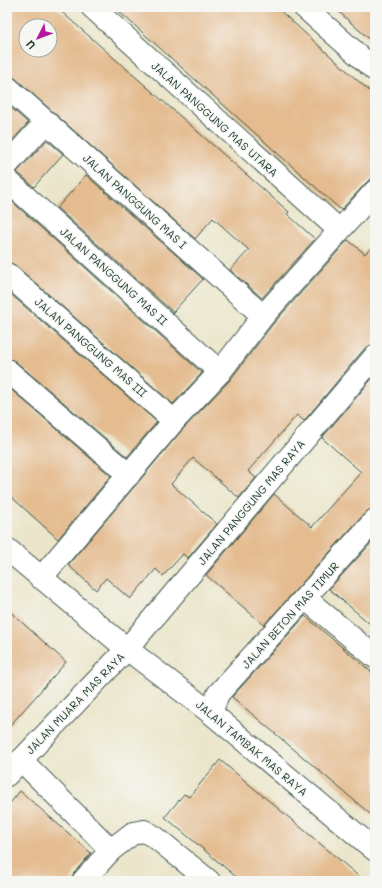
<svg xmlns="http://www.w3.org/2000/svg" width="382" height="888" font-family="Mali,sans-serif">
<rect width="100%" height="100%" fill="#f6f6f2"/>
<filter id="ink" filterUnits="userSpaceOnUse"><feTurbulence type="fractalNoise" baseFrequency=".025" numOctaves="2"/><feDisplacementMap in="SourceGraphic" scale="8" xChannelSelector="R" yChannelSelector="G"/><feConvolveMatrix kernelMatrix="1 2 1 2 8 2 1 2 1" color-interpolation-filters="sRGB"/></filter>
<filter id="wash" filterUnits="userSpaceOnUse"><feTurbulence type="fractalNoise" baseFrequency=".012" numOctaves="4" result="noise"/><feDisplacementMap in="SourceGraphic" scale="16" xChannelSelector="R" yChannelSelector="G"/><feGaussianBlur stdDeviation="0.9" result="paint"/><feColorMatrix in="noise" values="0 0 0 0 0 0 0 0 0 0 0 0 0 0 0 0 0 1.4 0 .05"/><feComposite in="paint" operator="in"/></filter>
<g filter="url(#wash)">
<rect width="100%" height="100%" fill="#ebe6cb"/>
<g id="blocks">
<g fill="#e4bc90" fill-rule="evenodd">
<path d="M 7,7 L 56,7 L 289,212 L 287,214 L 315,239 L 262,298 L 230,270 L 249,250 L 213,218 L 195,239 L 15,78 L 7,75 ZM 26,26 L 50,26 L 50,50 L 26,50 Z"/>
<path d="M 114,7 L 276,7 L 375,96 L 375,176 L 366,183 L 341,210 Z"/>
<path d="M 334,7 L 375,7 L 375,44 L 350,22 Z"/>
<path d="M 7,104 L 28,123 L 7,146 Z"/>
<path d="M 47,140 L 63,154 L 34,187 L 17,172 Z"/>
<path d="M 86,175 L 203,279 L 173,312 L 57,208 Z"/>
<path d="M 7,197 L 202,373 L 173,404 L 15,265 L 7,262 Z"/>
<path d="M 348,240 L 365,254 L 375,243 L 375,344 L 365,348 L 304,421 L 297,415 L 248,471 L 256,478 L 239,498 L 193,458 L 171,484 L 217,524 L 188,558 L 183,554 L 163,576 L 156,569 L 130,599 L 106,578 L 96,590 L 68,565 L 183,429 L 230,380 L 273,324 Z"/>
<path d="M 7,291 L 157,422 L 127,457 L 15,361 L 7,358 Z"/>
<path d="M 375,375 L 375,508 L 366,512 L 264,625 L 206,575 L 274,494 L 312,527 L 361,472 L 322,438 Z"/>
<path d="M 7,386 L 111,476 L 58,539 L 7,493 Z"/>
<path d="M 375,539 L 375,628 L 329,589 Z"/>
<path d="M 7,609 L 66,662 L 7,729 Z"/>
<path d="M 305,616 L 375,675 L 375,818 L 232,697 Z"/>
<path d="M 220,760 L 335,856 L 364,881 L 241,881 L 165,817 L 184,794 L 189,797 Z"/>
<path d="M 20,791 L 91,853 L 74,873 L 71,881 L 7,881 L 7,807 Z"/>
</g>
</g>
</g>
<g filter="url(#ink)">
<use href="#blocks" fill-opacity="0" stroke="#3e564b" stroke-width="1"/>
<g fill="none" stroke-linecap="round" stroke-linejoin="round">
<defs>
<g id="minor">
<path d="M 92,7 L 339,230"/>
<path d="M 304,7 L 375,70"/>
<path d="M 7,87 L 263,316"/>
<path d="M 7,165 L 46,122"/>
<path d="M 7,180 L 220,372"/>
<path d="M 7,274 L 174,421"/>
<path d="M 7,370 L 129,475"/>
<path d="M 7,549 L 127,649 L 211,713 L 375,850"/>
<path d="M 41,578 L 174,421 L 220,372 L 263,316 L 375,191"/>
<path d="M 305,598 L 375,657"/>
<path d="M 211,713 L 218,694 L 375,520"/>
<path d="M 21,760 L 111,850"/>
<path d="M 7,775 L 127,649 L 375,356"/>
<path d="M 83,881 L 111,850 L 133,833 L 144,831 L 155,837 L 209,881"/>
</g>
</defs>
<use href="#minor" stroke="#3e564b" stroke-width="24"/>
<use href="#minor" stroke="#fff" stroke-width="22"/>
</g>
</g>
<g text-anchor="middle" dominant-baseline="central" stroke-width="3" stroke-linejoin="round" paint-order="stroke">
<g font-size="11" fill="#1f3d34" stroke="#f6f6f2">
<text transform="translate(215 119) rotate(42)">JALAN PANGGUNG MAS UTARA</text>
<text transform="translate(135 201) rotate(42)">JALAN PANGGUNG MAS I</text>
<text transform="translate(114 276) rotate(42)">JALAN PANGGUNG MAS II</text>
<text transform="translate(91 347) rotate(41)">JALAN PANGGUNG MAS III</text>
<text transform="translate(251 502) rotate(-50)">JALAN PANGGUNG MAS RAYA</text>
<text transform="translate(290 615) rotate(-48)">JALAN BETON MAS TIMUR</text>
<text transform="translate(75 703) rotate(-46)">JALAN MUARA MAS RAYA</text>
<text transform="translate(252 748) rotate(40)">JALAN TAMBAK MAS RAYA</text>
</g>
</g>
<rect width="382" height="888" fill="none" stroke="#f6f6f2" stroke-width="24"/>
<g transform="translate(38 38) rotate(228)"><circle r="19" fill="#f6f6f2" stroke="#a0aca6"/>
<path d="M0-3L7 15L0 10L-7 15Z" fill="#b5179e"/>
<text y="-6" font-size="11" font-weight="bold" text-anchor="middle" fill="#1f3d34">U</text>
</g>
</svg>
